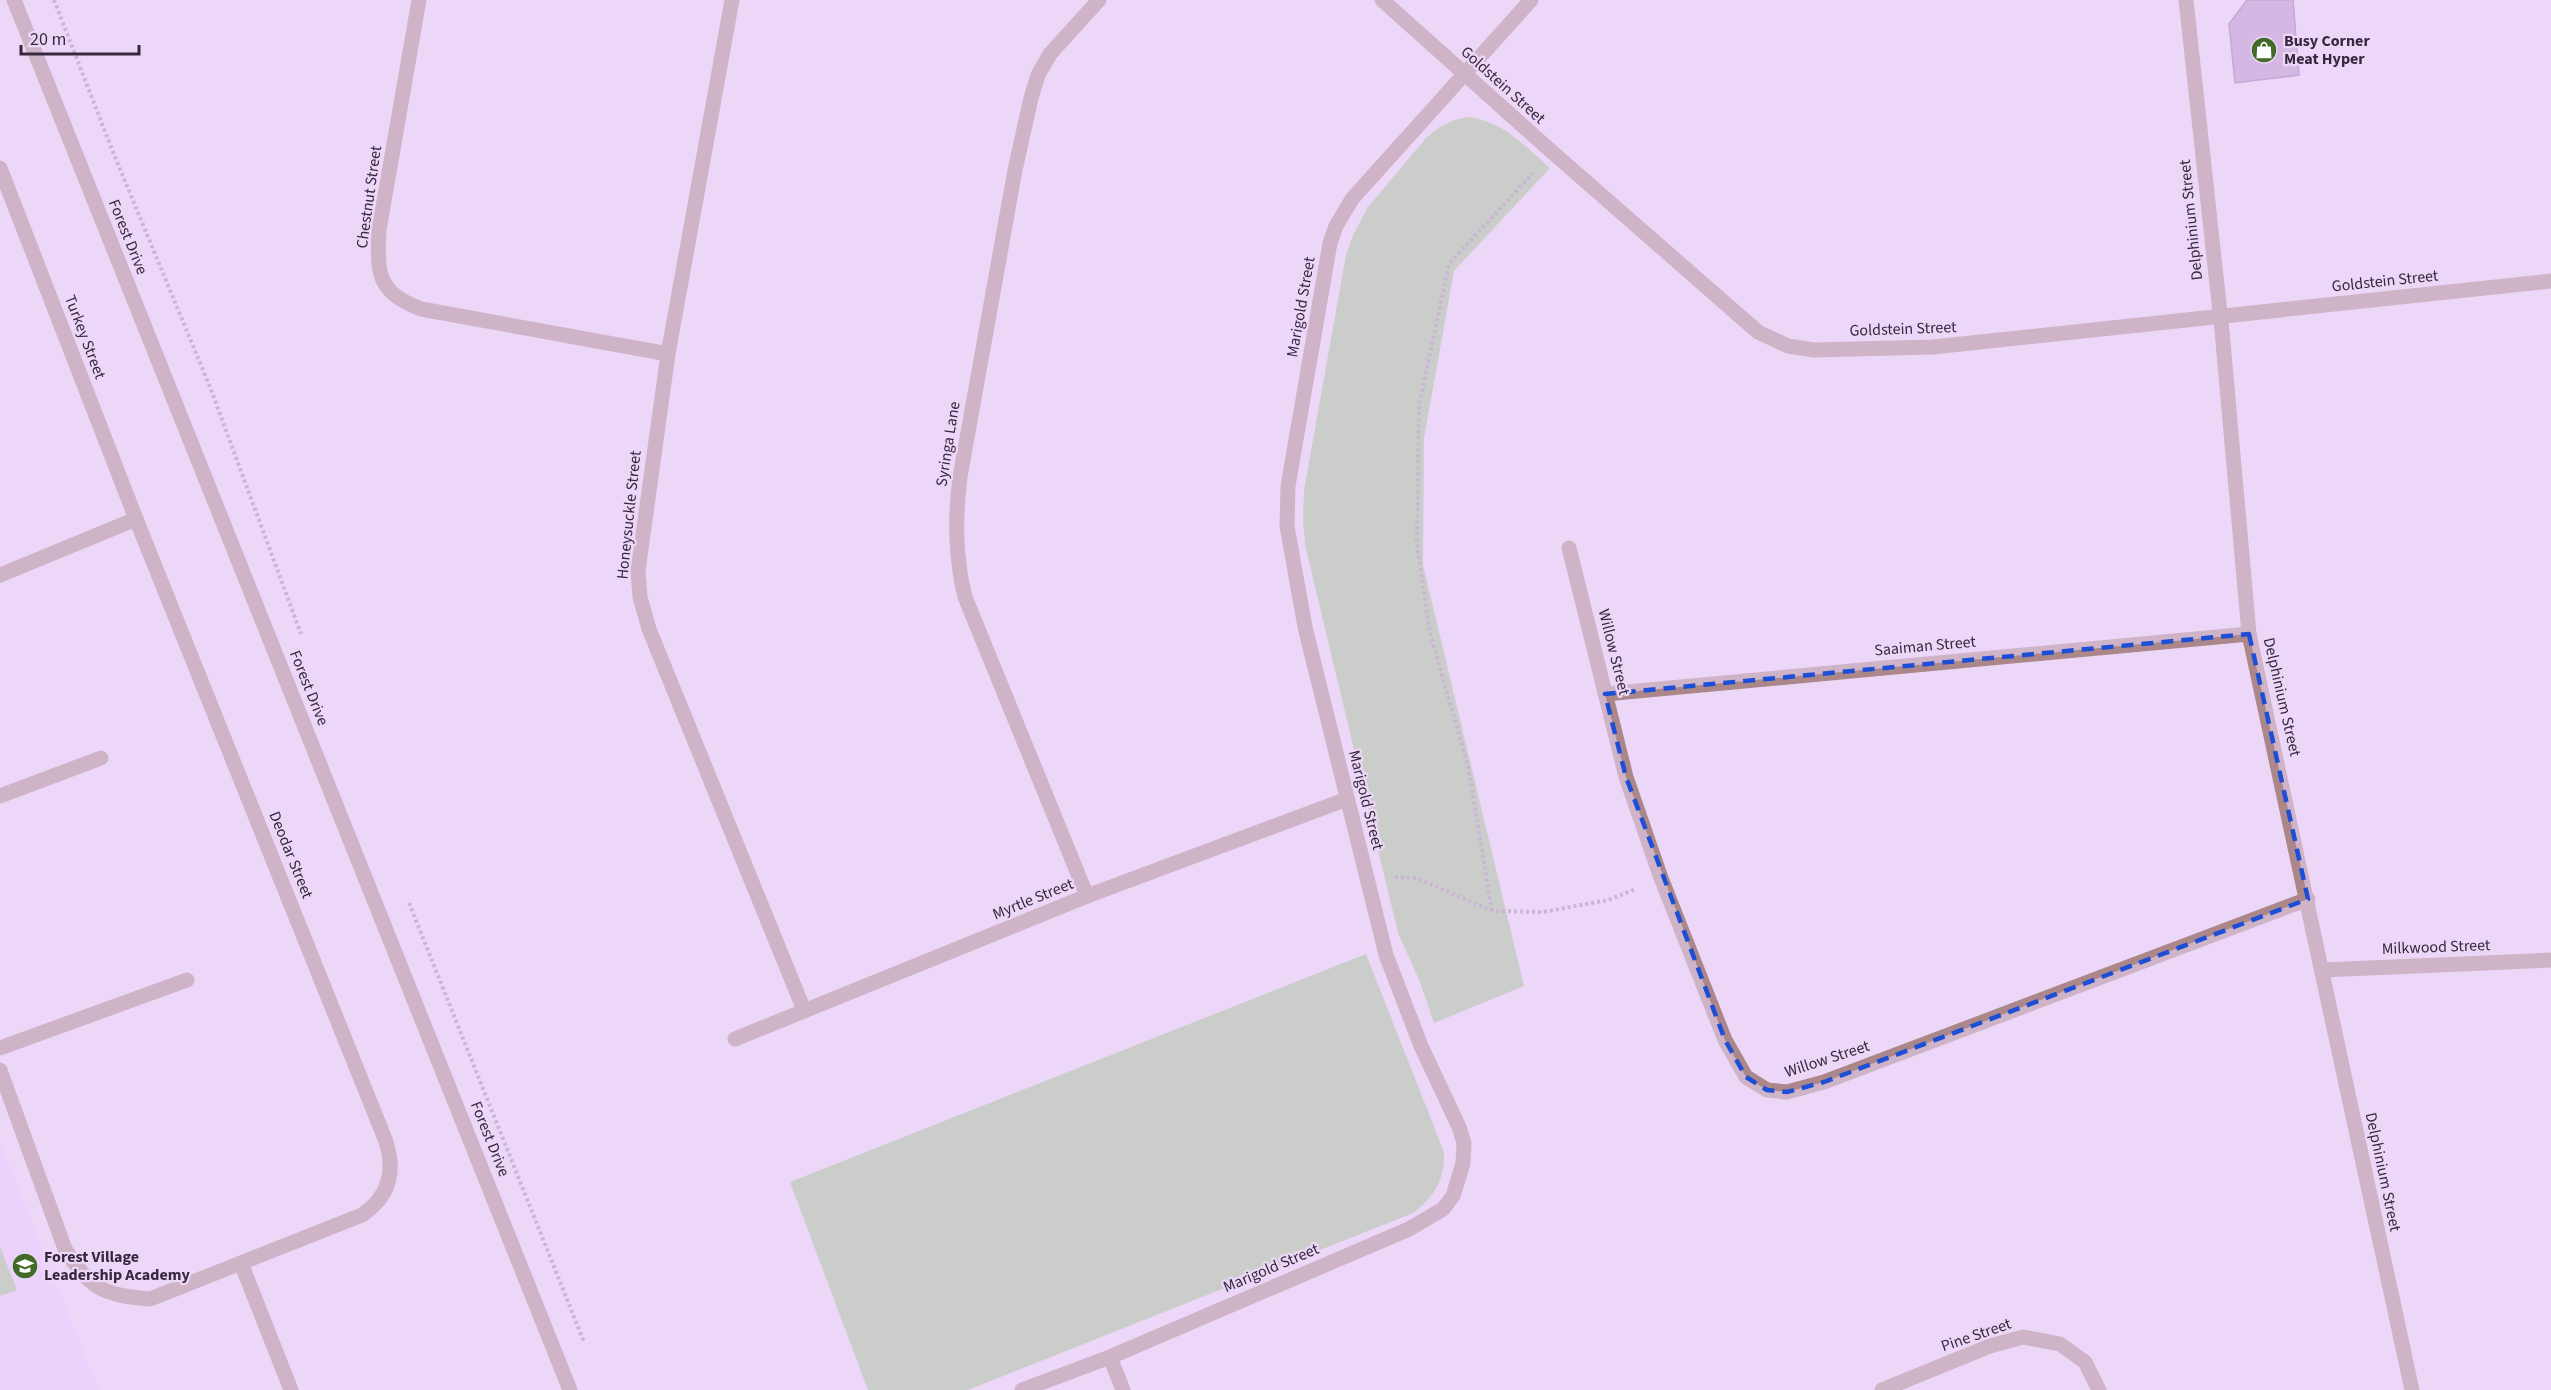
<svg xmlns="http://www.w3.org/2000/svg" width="2551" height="1390" font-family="'Source Sans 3',sans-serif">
<rect width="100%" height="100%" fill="#edd7f9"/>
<path fill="#eccafd" d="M 0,1141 L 99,1390 L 0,1390 Z"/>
<g fill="#a1c28f">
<path d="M 1469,117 C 1506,123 1523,145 1550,168 L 1454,271 L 1424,438 L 1423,565 L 1524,986 L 1434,1023 L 1420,982 L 1398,933 L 1305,545 L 1303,519 L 1304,490 L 1346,255 L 1353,235 L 1368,207 L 1427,137 L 1440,127 L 1454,120 Z"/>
<path d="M 1366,954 L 1444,1152 C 1445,1179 1435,1197 1413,1213 L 968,1390 L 868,1390 L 790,1182 Z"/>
<path d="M 0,1247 L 17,1290 L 0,1296 Z"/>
</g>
<path fill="#b792c8" stroke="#9672a6" stroke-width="1.5" d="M 2247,0 L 2293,0 L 2299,75 L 2235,83 L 2229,24 Z"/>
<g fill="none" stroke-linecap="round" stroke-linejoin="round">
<g stroke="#9f8ca9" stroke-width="4" stroke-dasharray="3 3" stroke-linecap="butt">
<path d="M 54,0 L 113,152 L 210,387 L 301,634"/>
<path d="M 1395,877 L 1417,878 L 1492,911 L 1543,912 L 1608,900 L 1636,889"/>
<path d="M 409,903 L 584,1342"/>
<path d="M 1492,911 L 1468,766 L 1430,633 L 1417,544 L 1419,405 L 1449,264 L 1533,173"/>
</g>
<g stroke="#ac8789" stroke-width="15">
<path d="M 0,796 L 101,758"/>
<path d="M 0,1048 L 187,980"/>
</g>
<g stroke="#ac8789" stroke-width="15">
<path d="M 419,0 L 379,230 C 377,274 377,292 421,309 L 668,354"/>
<path d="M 732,0 L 668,354 L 638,571 L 640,597 L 649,629 L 804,1010"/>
<path d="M 1382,0 L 1551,151 L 1758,332 L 1788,346 L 1814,350 L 1933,347 L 2551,281"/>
<path d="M 2186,0 L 2222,331 L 2249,634 L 2412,1390"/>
<path d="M 0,168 L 136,519"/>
<path d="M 1569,548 L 1626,777 L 1661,878 L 1725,1040 L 1746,1077 L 1767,1090 L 1787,1092 L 1824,1082 L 2308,899"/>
<path d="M 0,575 L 136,519 L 385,1139 C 396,1170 390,1196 362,1215 L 150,1299 C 103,1295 90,1289 65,1249 L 0,1070"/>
<path d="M 1605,694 L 2249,634"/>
<path d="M 1087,896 L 965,597 C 955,556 955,519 960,477 L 1015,170 L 1031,98 L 1038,75 L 1050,54 L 1099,0"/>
<path d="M 2323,970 L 2551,960"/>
<path d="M 735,1039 L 1087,896 L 1347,799"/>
<path d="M 241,1263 L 291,1390"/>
<path d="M 1110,1357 L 1123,1390"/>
<path d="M 1022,1390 L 1110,1357 L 1409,1229 L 1443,1209 L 1453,1196 L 1463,1163 L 1464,1143 L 1459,1127 L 1421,1046 L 1386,955 L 1305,627 L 1287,526 L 1288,486 L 1330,243 L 1336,226 L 1352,199 L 1531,0"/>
<path d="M 1882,1390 L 1990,1346 L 2023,1337 L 2060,1344 L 2085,1362 L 2099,1390"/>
</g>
<path stroke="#ac8789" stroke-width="15" d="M 14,0 L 570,1390"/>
</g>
<path d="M0 0H2551V1390H0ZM 2249,634 L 2308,899 L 1824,1082 L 1787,1092 L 1767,1090 L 1746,1077 L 1725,1040 L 1626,777 L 1605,694 Z" fill="#edd7f9" fill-opacity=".55" fill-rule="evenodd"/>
<path fill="none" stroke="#1d4ed8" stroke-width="4.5" stroke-dasharray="12 8" stroke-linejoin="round" d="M 2249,634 L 2308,899 L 1824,1082 L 1787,1092 L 1767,1090 L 1746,1077 L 1725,1040 L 1626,777 L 1605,694 Z"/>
<defs>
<symbol id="shop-disc" viewBox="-11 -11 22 22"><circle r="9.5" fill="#426b27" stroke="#edd7f9"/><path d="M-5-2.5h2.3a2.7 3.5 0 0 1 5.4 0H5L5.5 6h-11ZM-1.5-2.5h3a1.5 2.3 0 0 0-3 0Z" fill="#fff"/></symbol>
<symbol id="school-disc" viewBox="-11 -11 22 22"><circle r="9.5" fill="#426b27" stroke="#edd7f9"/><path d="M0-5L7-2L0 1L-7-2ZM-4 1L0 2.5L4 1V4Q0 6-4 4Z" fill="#fff"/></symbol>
</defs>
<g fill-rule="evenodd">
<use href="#shop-disc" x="2249" y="35" width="30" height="30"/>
<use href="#school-disc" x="10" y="1251" width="30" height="30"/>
</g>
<g text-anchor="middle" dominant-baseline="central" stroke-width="4.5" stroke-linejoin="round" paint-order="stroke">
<g font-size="16" font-weight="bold" fill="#37283e" stroke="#edd7f9" text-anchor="start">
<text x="2284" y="41">Busy Corner<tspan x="2284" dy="18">Meat Hyper</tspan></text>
<text x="44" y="1257">Forest Village<tspan x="44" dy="18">Leadership Academy</tspan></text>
</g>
<g font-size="16" fill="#37283e" stroke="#edd7f9">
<text transform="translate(1503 85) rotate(42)">Goldstein Street</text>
<text transform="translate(369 197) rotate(-82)">Chestnut Street</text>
<text transform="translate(2191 220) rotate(-96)">Delphinium Street</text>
<text transform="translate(128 237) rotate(68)">Forest Drive</text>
<text transform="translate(2385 281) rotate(-6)">Goldstein Street</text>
<text transform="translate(1301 307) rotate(-80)">Marigold Street</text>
<text transform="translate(1903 329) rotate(-2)">Goldstein Street</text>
<text transform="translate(85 337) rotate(69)">Turkey Street</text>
<text transform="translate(948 444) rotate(-81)">Syringa Lane</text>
<text transform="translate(629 515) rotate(-84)">Honeysuckle Street</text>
<text transform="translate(1925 646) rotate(-5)">Saaiman Street</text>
<text transform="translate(1614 652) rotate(76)">Willow Street</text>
<text transform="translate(309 688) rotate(68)">Forest Drive</text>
<text transform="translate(2282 697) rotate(77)">Delphinium Street</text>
<text transform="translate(1366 800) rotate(76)">Marigold Street</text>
<text transform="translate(291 855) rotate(68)">Deodar Street</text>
<text transform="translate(1033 899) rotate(-22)">Myrtle Street</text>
<text transform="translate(2436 947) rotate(-2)">Milkwood Street</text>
<text transform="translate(1827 1059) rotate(-18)">Willow Street</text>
<text transform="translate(490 1139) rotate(68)">Forest Drive</text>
<text transform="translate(2383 1172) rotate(78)">Delphinium Street</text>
<text transform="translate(1271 1268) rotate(-23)">Marigold Street</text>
<text transform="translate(1976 1335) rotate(-19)">Pine Street</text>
</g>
</g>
<path d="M21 45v9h118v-9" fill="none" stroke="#37283e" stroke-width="3"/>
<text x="30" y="45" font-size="18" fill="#37283e" stroke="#edd7f9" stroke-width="4.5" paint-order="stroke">20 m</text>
</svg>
